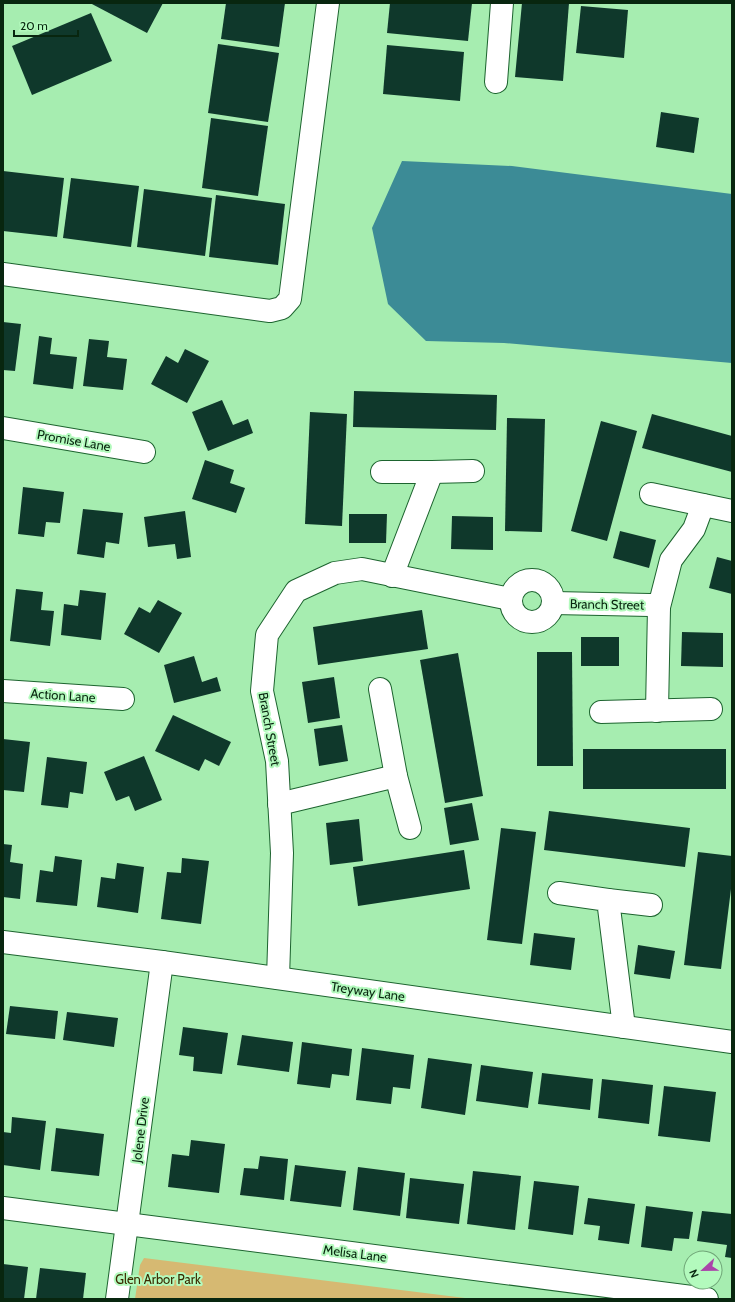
<svg xmlns="http://www.w3.org/2000/svg" width="735" height="1302" font-family="Cabin,sans-serif">
<rect width="100%" height="100%" fill="#a6edb0"/>
<path fill="#d6b972" d="M 144,1258 L 473,1299 L 135,1299 L 140,1265 Z"/>
<path fill="#3c8b96" d="M 402,161 L 512,166 L 732,194 L 732,363 L 504,343 L 426,341 L 388,304 L 372,228 Z"/>
<g fill="#0f382b">
<path d="M 90,3 L 163,3 L 147,33 Z"/>
<path d="M 226,3 L 285,3 L 279,47 L 221,39 Z"/>
<path d="M 390,3 L 472,3 L 468,41 L 387,33 Z"/>
<path d="M 522,3 L 569,3 L 563,81 L 515,77 Z"/>
<path d="M 581,6 L 628,10 L 624,58 L 576,53 Z"/>
<path d="M 91,13 L 112,61 L 32,95 L 12,46 Z"/>
<path d="M 218,44 L 279,53 L 268,122 L 208,113 Z"/>
<path d="M 387,45 L 464,52 L 460,101 L 383,94 Z"/>
<path d="M 661,112 L 699,118 L 694,153 L 656,147 Z"/>
<path d="M 211,118 L 268,126 L 258,196 L 202,188 Z"/>
<path d="M 3,171 L 64,178 L 57,237 L 3,231 Z"/>
<path d="M 71,178 L 139,186 L 131,247 L 63,238 Z"/>
<path d="M 144,189 L 212,198 L 205,256 L 137,247 Z"/>
<path d="M 216,195 L 285,204 L 278,265 L 209,257 Z"/>
<path d="M 3,322 L 21,324 L 15,371 L 3,370 Z"/>
<path d="M 39,336 L 52,338 L 50,354 L 77,357 L 73,389 L 33,384 Z"/>
<path d="M 89,339 L 109,341 L 107,357 L 127,359 L 123,390 L 83,386 Z"/>
<path d="M 185,349 L 209,361 L 187,403 L 151,384 L 166,356 L 178,363 Z"/>
<path d="M 354,391 L 497,395 L 496,430 L 353,427 Z"/>
<path d="M 222,400 L 233,425 L 248,419 L 253,433 L 208,451 L 192,412 Z"/>
<path d="M 310,412 L 347,414 L 342,526 L 305,524 Z"/>
<path d="M 652,414 L 732,436 L 732,472 L 642,448 Z"/>
<path d="M 507,418 L 545,419 L 542,532 L 505,531 Z"/>
<path d="M 601,421 L 637,431 L 607,541 L 571,531 Z"/>
<path d="M 205,460 L 234,470 L 230,483 L 245,488 L 236,513 L 192,499 Z"/>
<path d="M 23,487 L 64,492 L 60,523 L 46,522 L 44,537 L 18,534 Z"/>
<path d="M 83,509 L 123,513 L 119,544 L 106,542 L 104,558 L 77,554 Z"/>
<path d="M 185,511 L 191,557 L 177,559 L 175,544 L 148,547 L 144,517 Z"/>
<path d="M 349,514 L 387,514 L 386,543 L 349,543 Z"/>
<path d="M 452,516 L 493,517 L 493,550 L 451,549 Z"/>
<path d="M 620,531 L 656,540 L 649,568 L 613,558 Z"/>
<path d="M 717,557 L 732,561 L 732,594 L 709,588 Z"/>
<path d="M 16,589 L 43,592 L 41,610 L 54,611 L 50,646 L 10,641 Z"/>
<path d="M 80,590 L 106,593 L 101,640 L 61,635 L 64,604 L 78,606 Z"/>
<path d="M 158,600 L 182,613 L 159,653 L 124,634 L 139,607 L 150,613 Z"/>
<path d="M 422,610 L 428,649 L 318,665 L 313,627 Z"/>
<path d="M 682,632 L 723,633 L 723,667 L 681,666 Z"/>
<rect x="581" y="637" width="38" height="29"/>
<path d="M 537,652 L 572,652 L 573,766 L 537,766 Z"/>
<path d="M 458,653 L 483,796 L 445,803 L 420,660 Z"/>
<path d="M 194,656 L 202,682 L 217,677 L 221,691 L 174,703 L 164,665 Z"/>
<path d="M 334,677 L 340,718 L 308,723 L 302,682 Z"/>
<path d="M 173,715 L 231,742 L 219,766 L 205,759 L 199,771 L 155,751 Z"/>
<path d="M 342,725 L 348,761 L 319,766 L 314,729 Z"/>
<path d="M 3,739 L 30,742 L 24,792 L 3,790 Z"/>
<rect x="583" y="749" width="143" height="40"/>
<path d="M 144,756 L 162,800 L 135,811 L 129,796 L 116,801 L 104,772 Z"/>
<path d="M 47,757 L 87,762 L 83,794 L 70,792 L 68,808 L 41,805 Z"/>
<path d="M 472,803 L 479,840 L 450,845 L 444,808 Z"/>
<path d="M 549,811 L 690,828 L 685,867 L 544,850 Z"/>
<path d="M 359,819 L 363,861 L 330,865 L 326,823 Z"/>
<path d="M 501,828 L 536,832 L 522,944 L 487,940 Z"/>
<path d="M 3,844 L 12,845 L 10,862 L 23,864 L 20,899 L 3,897 Z"/>
<path d="M 464,850 L 470,889 L 358,906 L 353,867 Z"/>
<path d="M 698,852 L 732,856 L 732,881 L 721,969 L 684,965 Z"/>
<path d="M 55,856 L 82,860 L 77,906 L 36,902 L 40,870 L 53,872 Z"/>
<path d="M 182,858 L 209,861 L 201,924 L 161,919 L 167,872 L 181,873 Z"/>
<path d="M 117,863 L 144,867 L 138,913 L 97,907 L 101,877 L 115,879 Z"/>
<path d="M 534,933 L 575,938 L 571,970 L 530,965 Z"/>
<path d="M 638,945 L 675,951 L 670,979 L 634,974 Z"/>
<path d="M 10,1006 L 58,1011 L 55,1039 L 6,1034 Z"/>
<path d="M 67,1012 L 118,1018 L 114,1047 L 63,1040 Z"/>
<path d="M 183,1027 L 228,1033 L 222,1074 L 193,1071 L 194,1057 L 179,1055 Z"/>
<path d="M 242,1035 L 293,1042 L 289,1072 L 237,1065 Z"/>
<path d="M 302,1042 L 352,1049 L 349,1076 L 332,1074 L 330,1088 L 297,1084 Z"/>
<path d="M 362,1048 L 414,1055 L 410,1089 L 393,1087 L 391,1104 L 356,1100 Z"/>
<path d="M 428,1058 L 472,1064 L 465,1115 L 421,1108 Z"/>
<path d="M 481,1065 L 533,1072 L 528,1108 L 476,1101 Z"/>
<path d="M 542,1073 L 593,1079 L 590,1110 L 538,1104 Z"/>
<path d="M 602,1079 L 653,1085 L 649,1124 L 598,1118 Z"/>
<path d="M 664,1086 L 716,1092 L 710,1142 L 658,1136 Z"/>
<path d="M 12,1117 L 46,1121 L 40,1170 L 3,1165 L 3,1132 L 11,1133 Z"/>
<path d="M 56,1128 L 104,1134 L 99,1176 L 51,1171 Z"/>
<path d="M 191,1140 L 225,1144 L 219,1193 L 168,1187 L 172,1154 L 189,1156 Z"/>
<path d="M 260,1156 L 288,1159 L 284,1200 L 240,1195 L 244,1168 L 258,1169 Z"/>
<path d="M 295,1165 L 346,1171 L 341,1207 L 290,1201 Z"/>
<path d="M 358,1167 L 405,1173 L 400,1216 L 353,1210 Z"/>
<path d="M 473,1171 L 521,1176 L 515,1230 L 467,1224 Z"/>
<path d="M 410,1178 L 464,1184 L 459,1224 L 406,1218 Z"/>
<path d="M 534,1181 L 579,1186 L 573,1235 L 528,1229 Z"/>
<path d="M 588,1198 L 635,1204 L 629,1244 L 598,1240 L 600,1226 L 584,1224 Z"/>
<path d="M 646,1206 L 693,1212 L 689,1239 L 674,1238 L 672,1251 L 641,1247 Z"/>
<path d="M 702,1211 L 732,1214 L 732,1258 L 725,1257 L 727,1245 L 697,1241 Z"/>
<path d="M 3,1264 L 28,1267 L 24,1299 L 3,1299 Z"/>
<path d="M 40,1268 L 86,1273 L 83,1299 L 36,1299 Z"/>
</g>
<g fill="none" stroke-linecap="round" stroke-linejoin="round">
<defs>
<g id="minor">
<path d="M 496,82 L 502,3"/>
<path d="M 3,274 L 270,311 L 282,308 L 290,299 L 328,3"/>
<path d="M 3,428 L 144,452"/>
<path d="M 382,472 L 432,472 L 392,576"/>
<path d="M 432,472 L 473,471"/>
<path d="M 651,494 L 732,511"/>
<circle cx="532" cy="601" r="21"/>
<path d="M 554,603 L 650,605 L 659,607"/>
<path d="M 380,689 L 396,776 L 410,828"/>
<path d="M 3,691 L 123,699"/>
<path d="M 657,711 L 659,607 L 671,560 L 694,529 L 703,505"/>
<path d="M 601,712 L 711,709"/>
<path d="M 279,804 L 396,776"/>
<path d="M 559,893 L 608,900 L 624,1027"/>
<path d="M 608,900 L 651,905"/>
<path d="M 3,942 L 162,962 L 732,1042"/>
<path d="M 278,978 L 282,853 L 277,761 L 262,691 L 267,635 L 296,591 L 335,573 L 362,569 L 510,599"/>
<path d="M 3,1208 L 707,1299"/>
<path d="M 117,1299 L 162,962"/>
</g>
</defs>
<use href="#minor" stroke="#1d642f" stroke-width="24"/>
<use href="#minor" stroke="#fff" stroke-width="22"/>
</g>
<g text-anchor="middle" dominant-baseline="central" stroke-width="4" stroke-linejoin="round" paint-order="stroke">
<g font-size="13" fill="#08260f" stroke="#b3fabd">
<text transform="translate(74 440) rotate(10)">Promise Lane</text>
<text transform="translate(607 604) rotate(1)">Branch Street</text>
<text transform="translate(63 695) rotate(4)">Action Lane</text>
<text transform="translate(270 729) rotate(80)">Branch Street</text>
<text transform="translate(368 991) rotate(8)">Treyway Lane</text>
<text transform="translate(140 1130) rotate(-83)">Jolene Drive</text>
<text transform="translate(355 1253) rotate(7)">Melisa Lane</text>
</g>
<g font-size="13" fill="#3b2b00" stroke="#b3fabd">
<text x="158" y="1279">Glen Arbor Park</text>
</g>
</g>
<rect width="735" height="1302" fill="none" stroke="#08260f" stroke-width="8"/>
<g transform="translate(703 1270) rotate(248)"><circle r="19" fill="#b3fabd" stroke="#6fa577"/>
<path d="M0-3L7 15L0 10L-7 15Z" fill="#aa45a9"/>
<text y="-6" font-size="11" font-weight="bold" text-anchor="middle" fill="#08260f">N</text>
</g>
<path d="M14 30v6h64v-6" fill="none" stroke="#08260f" stroke-width="2"/>
<text x="20" y="30" font-size="12" fill="#08260f" stroke="#b3fabd" stroke-width="3" paint-order="stroke">20 m</text>
</svg>
